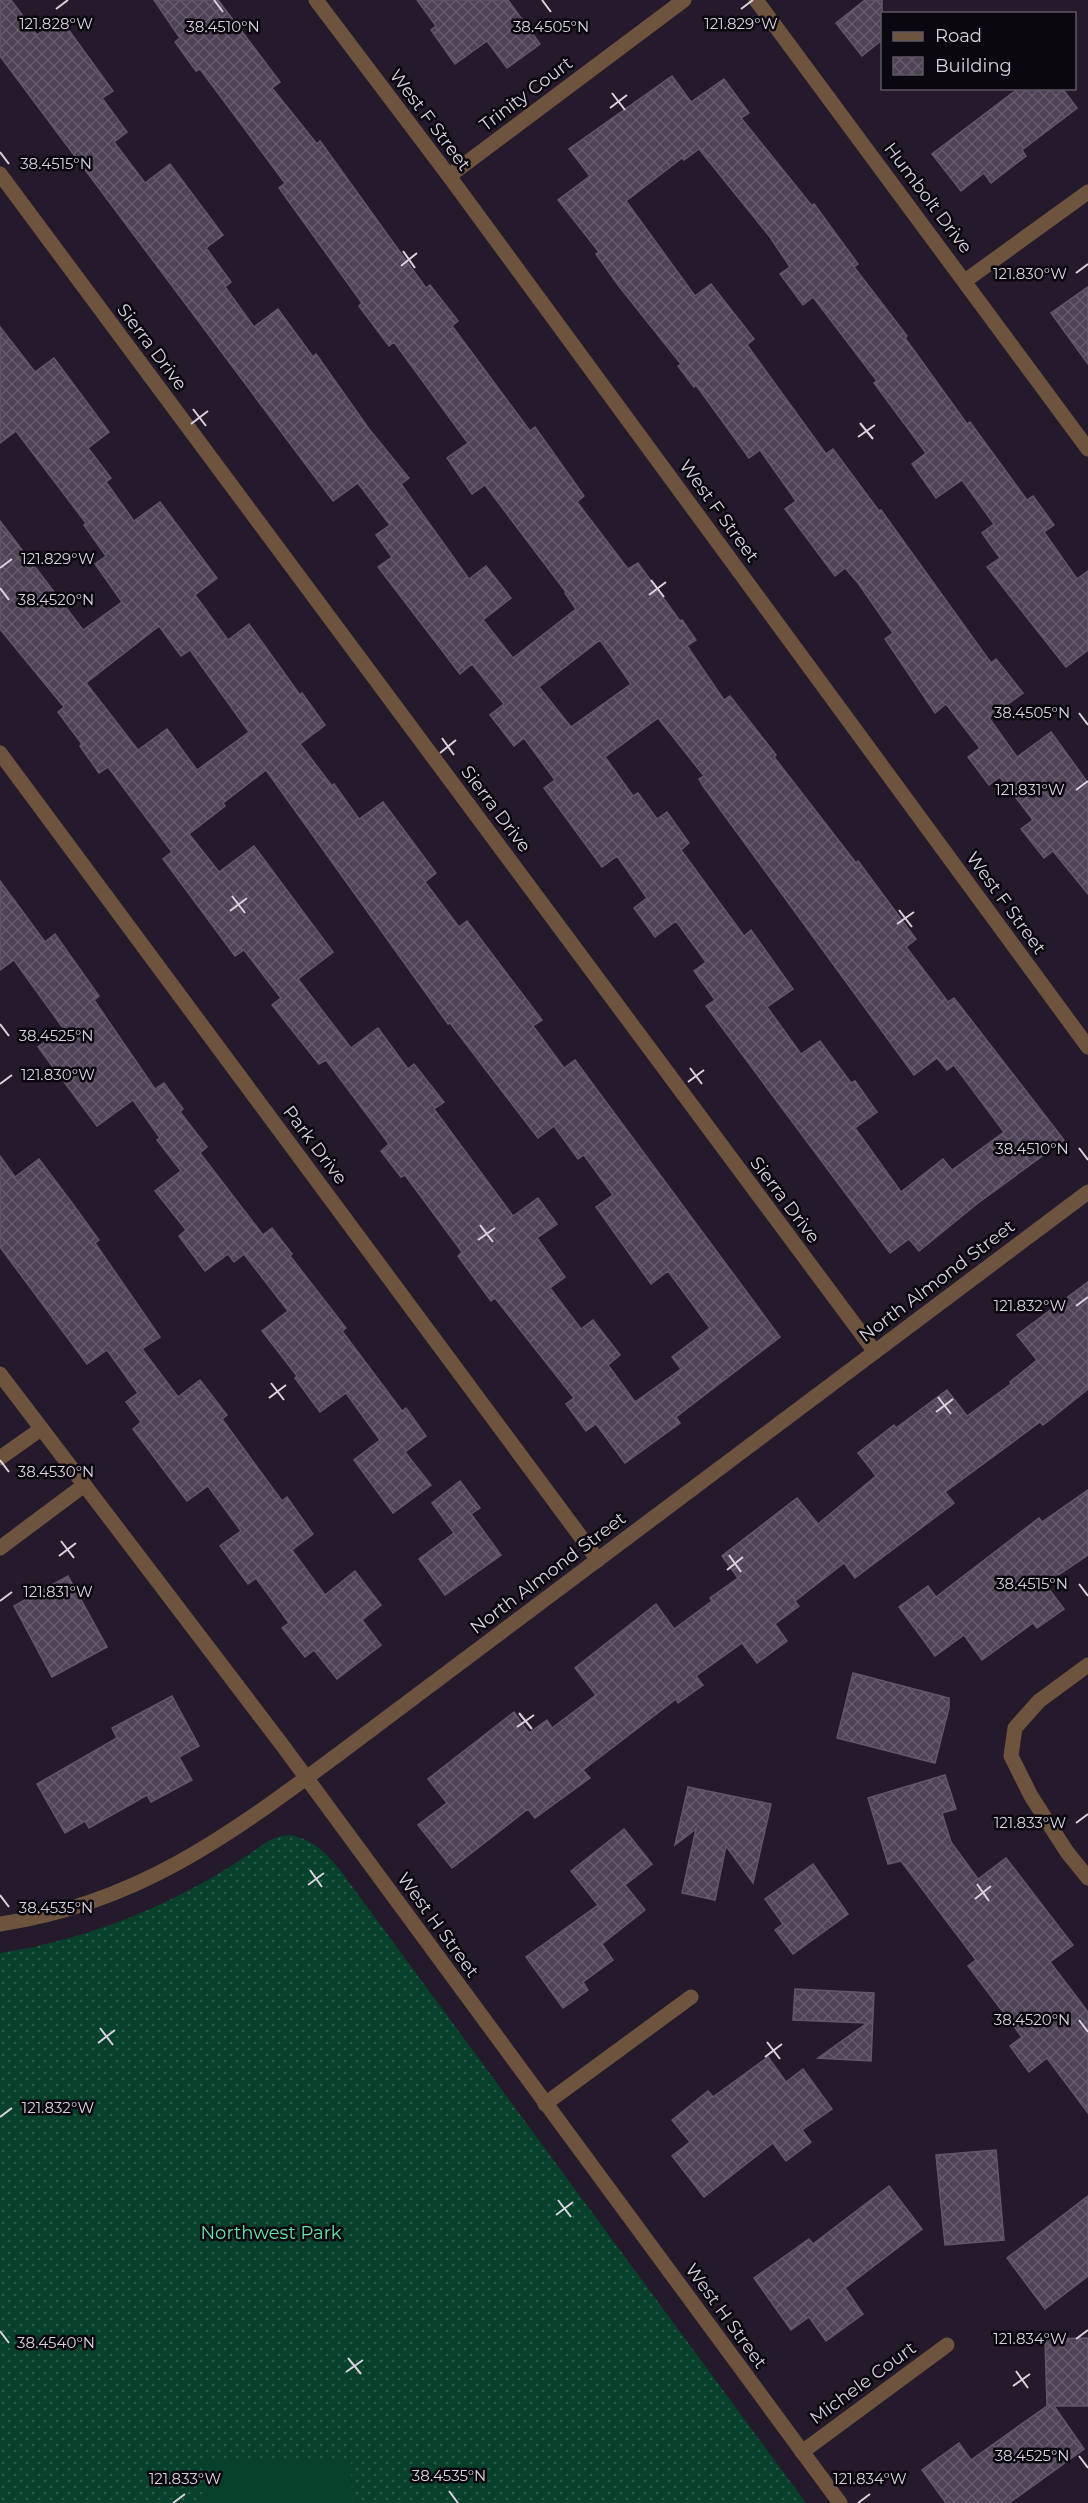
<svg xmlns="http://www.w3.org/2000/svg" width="1088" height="2503" font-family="Montserrat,sans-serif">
<defs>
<pattern id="grass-dots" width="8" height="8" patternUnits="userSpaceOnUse" patternTransform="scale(1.5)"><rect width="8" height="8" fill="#07402b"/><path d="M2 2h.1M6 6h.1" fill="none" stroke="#2a5b49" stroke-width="1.8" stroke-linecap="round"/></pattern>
<pattern id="building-cross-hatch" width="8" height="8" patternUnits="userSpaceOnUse" patternTransform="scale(1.5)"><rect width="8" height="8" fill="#4e4256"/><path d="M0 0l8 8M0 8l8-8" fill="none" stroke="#675c6e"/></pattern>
</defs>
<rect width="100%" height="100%" fill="#241a2b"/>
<path fill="url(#grass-dots)" d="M 291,1835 C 315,1841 325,1852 340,1870 L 806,2503 L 0,2503 L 0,1953 C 97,1938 188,1899 268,1841 L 280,1836 Z"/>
<path fill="#07402b" d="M 202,2460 L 351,2460 L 352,2503 L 203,2503 Z"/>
<g fill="url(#building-cross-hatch)" stroke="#62566a" stroke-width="1.5" fill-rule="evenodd">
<path d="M 0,0 L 11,0 L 37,35 L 60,18 L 113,91 L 102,98 L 127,132 L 114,142 L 145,183 L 170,164 L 223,235 L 206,248 L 231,282 L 225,287 L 254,327 L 278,309 L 313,357 L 316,354 L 369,429 L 409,478 L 401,484 L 469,579 L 486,566 L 511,598 L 483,620 L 513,658 L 576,609 L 565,593 L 566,592 L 485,485 L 472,494 L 447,458 L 468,443 L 394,342 L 389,346 L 359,306 L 362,303 L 279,188 L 285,183 L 200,69 L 196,71 L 175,42 L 180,38 L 154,0 L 218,0 L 280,82 L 272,88 L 317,144 L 320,141 L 426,288 L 430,285 L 458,321 L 452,326 L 530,431 L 535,427 L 584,496 L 577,502 L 628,569 L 638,563 L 680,621 L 682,620 L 696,640 L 687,646 L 724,700 L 730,696 L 776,755 L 774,757 L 856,863 L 858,861 L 916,939 L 906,947 L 948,1002 L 954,998 L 1064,1140 L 978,1203 L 919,1251 L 909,1239 L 890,1253 L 706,1006 L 715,1000 L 694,971 L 706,962 L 676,921 L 655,937 L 634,908 L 647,898 L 617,856 L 602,867 L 544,788 L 555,780 L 524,738 L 514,746 L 490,715 L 504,704 L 472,664 L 460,674 L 378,567 L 392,557 L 376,535 L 390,525 L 358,483 L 333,501 L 0,56 ZM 600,640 L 631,684 L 571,727 L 539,687 ZM 658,718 L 704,776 L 699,779 L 703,786 L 914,1075 L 937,1058 L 947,1070 L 954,1065 L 1004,1132 L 952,1170 L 943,1159 L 901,1192 L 855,1128 L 877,1112 L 855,1081 L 851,1083 L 820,1041 L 801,1054 L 767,1007 L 793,989 L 751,930 L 744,936 L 681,850 L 689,843 L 667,812 L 657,819 L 638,793 L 633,796 L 605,757 Z"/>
<path d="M 417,0 L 508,0 L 540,44 L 507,68 L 487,41 L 455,64 L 431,30 L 436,26 Z"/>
<path d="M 865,0 L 882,0 L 882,40 L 862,56 L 836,23 Z"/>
<path d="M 672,76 L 691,102 L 724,79 L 749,113 L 741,118 L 812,206 L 814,204 L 858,264 L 854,267 L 907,336 L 905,338 L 967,424 L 970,422 L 1027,500 L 1033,496 L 1054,525 L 1044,532 L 1077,579 L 1088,571 L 1088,650 L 1066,667 L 987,567 L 1000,558 L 982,533 L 994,524 L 962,480 L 936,498 L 912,464 L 926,453 L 874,383 L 877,381 L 813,297 L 803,305 L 780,274 L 790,267 L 770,237 L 699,149 L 684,160 L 682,158 L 626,201 L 695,296 L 711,284 L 754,339 L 747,345 L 826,454 L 833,449 L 879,511 L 881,510 L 991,663 L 996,659 L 1023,693 L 989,718 L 1017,757 L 1051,732 L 1088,783 L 1088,894 L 1053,851 L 1044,858 L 1021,829 L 1033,820 L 1000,777 L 989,785 L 968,757 L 980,748 L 946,704 L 935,713 L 885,639 L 893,633 L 858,583 L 845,568 L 835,576 L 785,509 L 796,501 L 760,450 L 749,458 L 696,385 L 694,387 L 678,366 L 681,364 L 618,285 L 596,254 L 599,252 L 558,200 L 590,176 L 569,149 Z"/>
<path d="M 1019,88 L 1062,88 L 1077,108 L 1022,150 L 1026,156 L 991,183 L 984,173 L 961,191 L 932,154 Z"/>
<path d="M 1088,287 L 1088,364 L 1051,313 Z"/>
<path d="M 0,327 L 35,372 L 54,358 L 109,432 L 88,448 L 111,478 L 106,482 L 134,521 L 160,502 L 217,578 L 195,595 L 228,640 L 249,624 L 300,695 L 302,693 L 325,725 L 300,744 L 332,786 L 334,784 L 359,819 L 383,802 L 436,873 L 425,882 L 459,927 L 467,921 L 542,1020 L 533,1026 L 564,1068 L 575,1060 L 780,1337 L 676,1417 L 680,1423 L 625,1463 L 596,1424 L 586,1431 L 566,1404 L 574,1398 L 495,1298 L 491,1301 L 458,1256 L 462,1252 L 405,1175 L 401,1177 L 381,1151 L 389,1144 L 326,1060 L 319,1064 L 272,1005 L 281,998 L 244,950 L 235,956 L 163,859 L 172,852 L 108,767 L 99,773 L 80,746 L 82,744 L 58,712 L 64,707 L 0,629 L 0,521 L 83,630 L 122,602 L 95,564 L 106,556 L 84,525 L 86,523 L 16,431 L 0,443 ZM 159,626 L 181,656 L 190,650 L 249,732 L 197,770 L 167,729 L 138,750 L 86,683 ZM 266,770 L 448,1024 L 450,1023 L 538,1138 L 554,1126 L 578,1159 L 584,1155 L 613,1195 L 596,1207 L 651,1284 L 668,1271 L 710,1328 L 672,1357 L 681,1369 L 635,1402 L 608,1365 L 620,1355 L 593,1320 L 581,1329 L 550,1288 L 565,1277 L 537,1238 L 557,1224 L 538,1198 L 513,1216 L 434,1109 L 444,1102 L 414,1064 L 408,1069 L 378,1028 L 351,1048 L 298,979 L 333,952 L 254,846 L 219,872 L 189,834 L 225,806 L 223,803 Z"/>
<path d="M 0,881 L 45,942 L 55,934 L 99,996 L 94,1000 L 155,1089 L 164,1083 L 183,1109 L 180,1112 L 207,1147 L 200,1153 L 263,1235 L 272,1228 L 292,1254 L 290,1256 L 346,1328 L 342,1331 L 402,1411 L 406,1408 L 426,1436 L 405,1452 L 431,1485 L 393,1513 L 354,1460 L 380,1440 L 346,1393 L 320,1412 L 295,1378 L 297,1376 L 262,1331 L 288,1311 L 244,1254 L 234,1262 L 228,1254 L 205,1271 L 179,1236 L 186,1230 L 155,1191 L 181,1171 L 157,1140 L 160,1138 L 133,1100 L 97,1126 L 38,1047 L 63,1028 L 14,960 L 0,970 Z"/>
<path d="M 0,1156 L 15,1177 L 39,1159 L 72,1203 L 99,1240 L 95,1243 L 160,1337 L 142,1349 L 178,1397 L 200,1380 L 227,1415 L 222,1419 L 282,1501 L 287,1497 L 313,1534 L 292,1550 L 325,1595 L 355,1571 L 381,1605 L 362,1620 L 381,1645 L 337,1679 L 314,1650 L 305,1657 L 282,1628 L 289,1623 L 256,1578 L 248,1584 L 220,1546 L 241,1531 L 208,1486 L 187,1501 L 133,1429 L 141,1422 L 126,1402 L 138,1393 L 107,1350 L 87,1364 L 0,1247 Z"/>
<path d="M 1088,1282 L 1088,1389 L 1043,1425 L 1040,1422 L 945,1492 L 954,1503 L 855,1578 L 844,1563 L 795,1601 L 799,1606 L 775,1624 L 787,1641 L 757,1663 L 742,1643 L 696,1676 L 703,1685 L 678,1703 L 676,1699 L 583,1770 L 590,1778 L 535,1818 L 528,1809 L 452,1868 L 418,1825 L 447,1803 L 428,1779 L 514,1712 L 529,1733 L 547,1720 L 552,1728 L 596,1695 L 575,1668 L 656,1604 L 674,1629 L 712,1601 L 710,1598 L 738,1578 L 722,1556 L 797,1498 L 818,1524 L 876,1476 L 858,1453 L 894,1425 L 896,1428 L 947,1390 L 967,1416 L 1011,1384 L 1010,1382 L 1037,1360 L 1017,1335 Z"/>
<path d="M 460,1481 L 480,1508 L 471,1514 L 501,1555 L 445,1595 L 419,1559 L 454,1533 L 432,1503 Z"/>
<path d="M 1088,1490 L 1088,1555 L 1045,1584 L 1064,1609 L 1037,1628 L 1033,1623 L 982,1660 L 964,1635 L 935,1656 L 899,1607 L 928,1586 L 936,1597 L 1039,1518 L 1042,1522 Z"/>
<path d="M 68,1576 L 107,1647 L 52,1677 L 14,1606 Z"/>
<path d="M 853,1673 L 949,1698 L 949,1708 L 935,1763 L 837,1738 Z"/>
<path d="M 172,1696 L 199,1746 L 179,1757 L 192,1780 L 151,1802 L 147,1795 L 89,1828 L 85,1821 L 65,1833 L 37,1784 L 117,1738 L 112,1728 Z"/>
<path d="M 945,1775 L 956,1809 L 942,1813 L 951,1842 L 978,1879 L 1006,1858 L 1073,1945 L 1050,1962 L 1088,2012 L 1088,2113 L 1047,2058 L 1029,2072 L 1010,2046 L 1022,2037 L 968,1966 L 976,1960 L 901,1861 L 888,1864 L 868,1798 Z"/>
<path d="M 688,1787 L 771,1804 L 753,1883 L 726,1846 L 715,1900 L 682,1893 L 696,1829 L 675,1845 Z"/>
<path d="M 624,1829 L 652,1864 L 625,1885 L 645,1910 L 602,1944 L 613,1960 L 583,1982 L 588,1990 L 563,2008 L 526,1957 L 598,1905 L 571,1871 Z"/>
<path d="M 813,1864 L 848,1914 L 793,1954 L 775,1930 L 783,1924 L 765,1899 Z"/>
<path d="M 795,1989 L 874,1993 L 871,2061 L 818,2058 L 867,2023 L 793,2020 Z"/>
<path d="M 768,2057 L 786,2082 L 803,2069 L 832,2109 L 802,2130 L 811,2142 L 786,2161 L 773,2143 L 704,2197 L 672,2156 L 690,2142 L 672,2120 L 708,2091 L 713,2097 Z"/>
<path d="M 996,2150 L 1004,2240 L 945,2245 L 936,2155 Z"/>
<path d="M 889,2186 L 922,2229 L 845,2288 L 863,2314 L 826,2341 L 809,2317 L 791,2330 L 754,2278 L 809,2239 L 813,2244 Z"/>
<path d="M 1088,2196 L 1088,2276 L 1045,2309 L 1007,2258 Z"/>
<path d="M 1088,2338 L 1088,2406 L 1054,2406 L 1084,2449 L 1009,2503 L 946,2503 L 922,2470 L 959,2443 L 971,2460 L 1047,2406 L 1045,2339 Z"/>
</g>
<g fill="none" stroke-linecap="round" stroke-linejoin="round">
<g stroke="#6e543e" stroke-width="15">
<path d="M 316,0 L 449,176 L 1088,1047"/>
<path d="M 756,0 L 1088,449"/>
<path d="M 0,174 L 875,1352"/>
<path d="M 449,176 L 684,0"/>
<path d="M 965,281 L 1088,192"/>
<path d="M 0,753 L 598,1560"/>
<path d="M 0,1374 L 283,1746 L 840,2503"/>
<path d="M 0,1458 L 41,1429"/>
<path d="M 0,1548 L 83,1486"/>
<path d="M 1088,1665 L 1039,1701 L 1015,1728 L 1011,1756 L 1031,1796 L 1067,1852 L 1088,1878"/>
<path d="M 0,1924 C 136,1904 228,1836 336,1756 L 1088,1192"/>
<path d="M 545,2104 L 691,1997"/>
<path d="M 802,2452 L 947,2345"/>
</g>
</g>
<path fill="none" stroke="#d8d2de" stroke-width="2" d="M 214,0 L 223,12M 542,0 L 551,12M 56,9 L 68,0M 741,9 L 753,0M 612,93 L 625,110M 610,108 L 627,95M 0,152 L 9,164M 403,251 L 415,268M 401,266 L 417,253M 1076,273 L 1088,264M 193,409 L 206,426M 860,423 L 873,439M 191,424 L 208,411M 858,437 L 875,425M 0,568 L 12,559M 651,580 L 664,597M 0,588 L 9,600M 649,595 L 666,582M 1079,713 L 1088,725M 442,738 L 454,755M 440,753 L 456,740M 1076,790 L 1088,781M 232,896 L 245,913M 899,910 L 912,927M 230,911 L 247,898M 897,924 L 914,912M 0,1024 L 9,1036M 690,1068 L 702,1084M 688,1082 L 704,1070M 0,1084 L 12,1075M 1079,1148 L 1088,1160M 480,1225 L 493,1242M 478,1240 L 495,1228M 1076,1306 L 1088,1297M 271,1383 L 284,1400M 938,1397 L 951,1414M 269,1398 L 286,1385M 936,1412 L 953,1399M 0,1460 L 9,1472M 61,1541 L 74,1558M 729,1555 L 741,1572M 59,1556 L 76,1543M 727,1570 L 743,1557M 1079,1584 L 1088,1596M 0,1601 L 12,1592M 519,1713 L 532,1729M 517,1727 L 534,1715M 1076,1823 L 1088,1814M 310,1870 L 322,1887M 977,1884 L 989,1901M 308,1885 L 324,1873M 0,1895 L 9,1907M 975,1899 L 991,1886M 1079,2020 L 1088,2032M 100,2028 L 113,2045M 767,2042 L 780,2059M 98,2043 L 115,2030M 765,2057 L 782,2044M 0,2117 L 12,2108M 558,2200 L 571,2217M 556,2215 L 573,2202M 0,2331 L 9,2343M 1076,2339 L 1088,2330M 348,2358 L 361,2374M 1016,2371 L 1028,2388M 346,2372 L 363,2360M 1013,2386 L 1030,2374M 1079,2456 L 1088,2468M 449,2491 L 458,2503M 173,2503 L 185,2494M 858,2503 L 870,2494"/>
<g text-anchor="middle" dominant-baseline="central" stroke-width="5" stroke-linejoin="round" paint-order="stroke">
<g font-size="18" fill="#d8d2de" stroke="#0b070e">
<text transform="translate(526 94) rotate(-37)">Trinity Court</text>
<text transform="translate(430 120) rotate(53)">West F Street</text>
<text transform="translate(928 198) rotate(53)">Humbolt Drive</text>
<text transform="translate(152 347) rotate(53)">Sierra Drive</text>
<text transform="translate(719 511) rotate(54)">West F Street</text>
<text transform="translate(496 809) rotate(53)">Sierra Drive</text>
<text transform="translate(1006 903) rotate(54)">West F Street</text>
<text transform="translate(315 1145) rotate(53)">Park Drive</text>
<text transform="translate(785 1200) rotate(53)">Sierra Drive</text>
<text transform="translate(937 1281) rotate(-37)">North Almond Street</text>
<text transform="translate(548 1573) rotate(-37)">North Almond Street</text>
<text transform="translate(438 1925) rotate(54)">West H Street</text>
<text transform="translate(726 2316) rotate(54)">West H Street</text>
<text transform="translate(863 2383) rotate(-36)">Michele Court</text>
</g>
<g font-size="18" fill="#68e5af" stroke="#0b070e">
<text x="271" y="2233">Northwest Park</text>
</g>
</g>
<g font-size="15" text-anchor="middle" fill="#d8d2de" stroke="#0b070e" stroke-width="5" stroke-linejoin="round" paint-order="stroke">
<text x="56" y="29">121.828°W</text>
<text x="741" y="29">121.829°W</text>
<text x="223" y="32">38.4510°N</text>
<text x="551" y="32">38.4505°N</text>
<text x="56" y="169">38.4515°N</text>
<text x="1030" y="279">121.830°W</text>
<text x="58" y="564">121.829°W</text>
<text x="56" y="605">38.4520°N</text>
<text x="1032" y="718">38.4505°N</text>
<text x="1030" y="795">121.831°W</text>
<text x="56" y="1041">38.4525°N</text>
<text x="58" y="1080">121.830°W</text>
<text x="1032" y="1154">38.4510°N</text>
<text x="1030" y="1311">121.832°W</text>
<text x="56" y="1477">38.4530°N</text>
<text x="1032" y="1589">38.4515°N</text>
<text x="58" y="1597">121.831°W</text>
<text x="1030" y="1828">121.833°W</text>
<text x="56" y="1913">38.4535°N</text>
<text x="1032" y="2025">38.4520°N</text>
<text x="58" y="2113">121.832°W</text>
<text x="1030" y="2344">121.834°W</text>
<text x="56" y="2348">38.4540°N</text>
<text x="1032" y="2461">38.4525°N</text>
<text x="449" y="2481">38.4535°N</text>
<text x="185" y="2484">121.833°W</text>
<text x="870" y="2484">121.834°W</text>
</g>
<rect x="881" y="12" width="195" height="78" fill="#0b070e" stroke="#5d5861" stroke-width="1.5"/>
<rect x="893" y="32" width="30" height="9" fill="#6e543e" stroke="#5d5861" stroke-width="1.5"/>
<text x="935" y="42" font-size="18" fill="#d8d2de">Road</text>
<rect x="893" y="57" width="30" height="18" fill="url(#building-cross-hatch)" stroke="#5d5861" stroke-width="1.5"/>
<text x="935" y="72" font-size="18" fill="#d8d2de">Building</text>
</svg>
